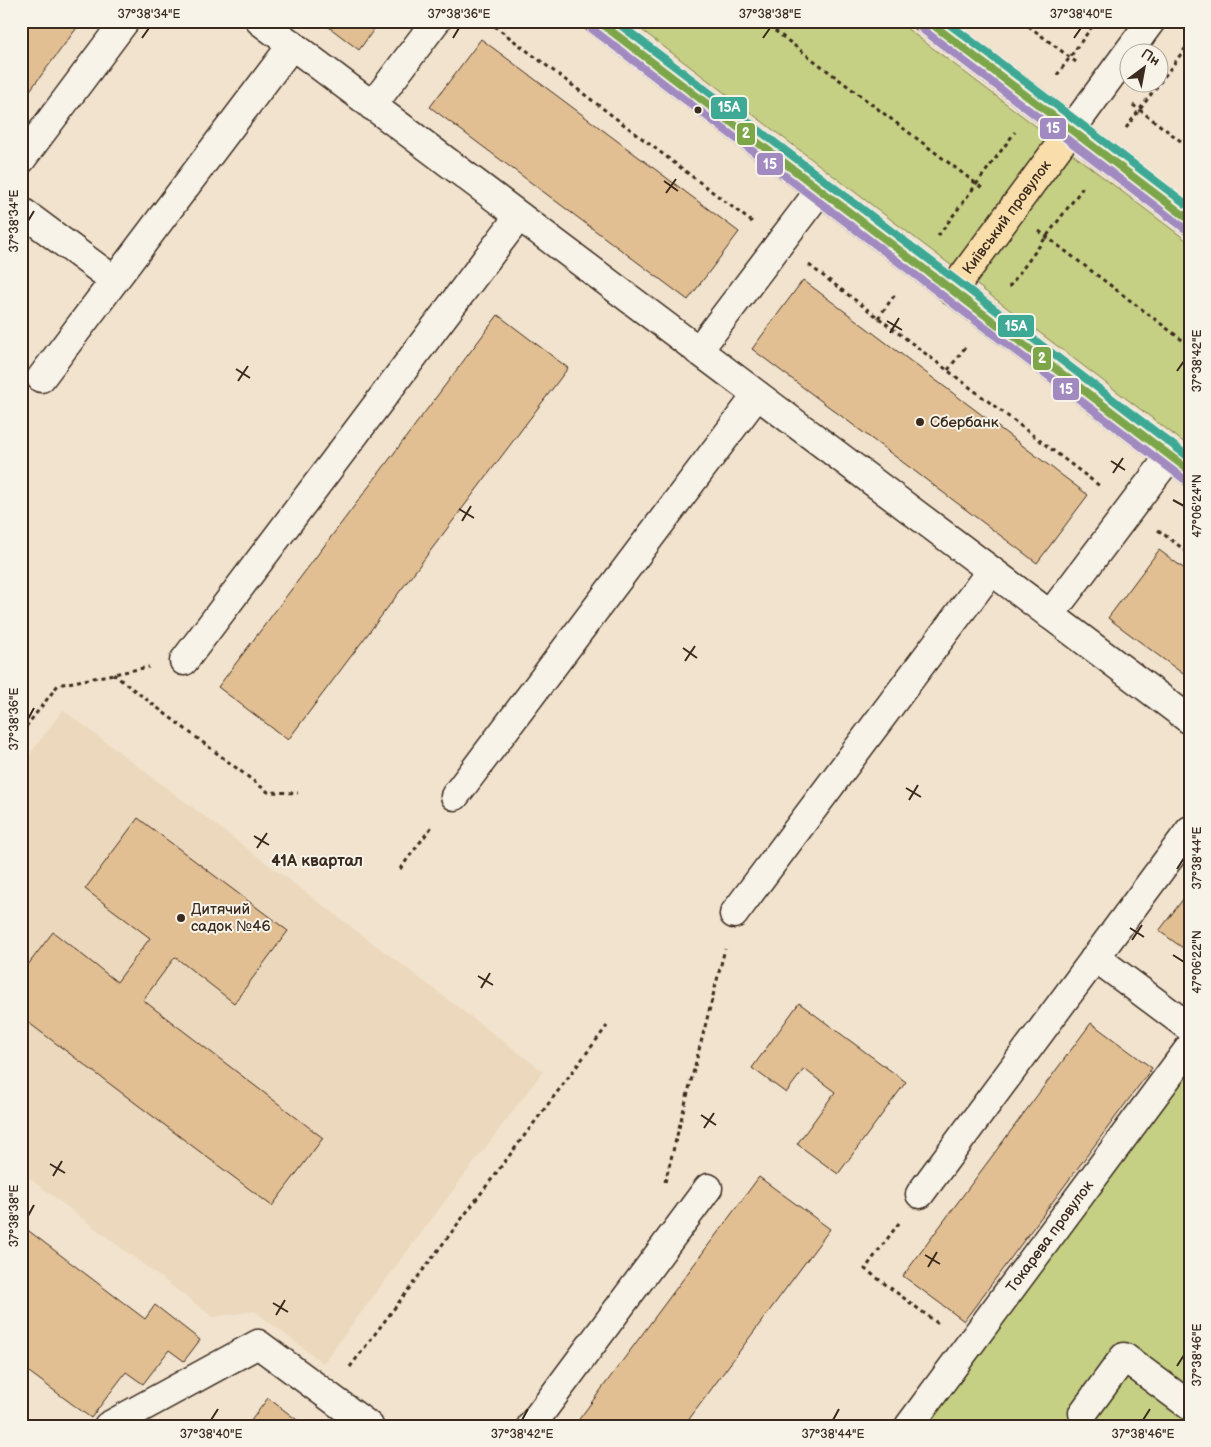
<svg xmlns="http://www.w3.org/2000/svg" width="1211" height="1447" font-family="'Balsamiq Sans',sans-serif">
<rect width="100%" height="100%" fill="#f1e3ce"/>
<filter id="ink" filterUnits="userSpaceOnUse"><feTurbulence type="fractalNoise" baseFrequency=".02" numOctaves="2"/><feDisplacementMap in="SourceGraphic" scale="10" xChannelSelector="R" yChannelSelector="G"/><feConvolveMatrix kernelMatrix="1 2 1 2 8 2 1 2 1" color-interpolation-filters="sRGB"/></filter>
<g filter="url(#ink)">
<path fill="#ecd8bc" d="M 63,710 L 543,1071 L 323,1363 L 255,1311 L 213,1317 L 21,1172 L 21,766 Z"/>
<g fill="#c5d084" stroke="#807d51">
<path d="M 630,21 L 897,21 L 1190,243 L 1190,447 Z"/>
<path d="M 1190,1066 L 1190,1426 L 924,1426 Z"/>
</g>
<g fill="#e2bf93" stroke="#3b2a1e">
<path d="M 21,21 L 82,21 L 28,93 L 21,88 Z"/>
<path d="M 321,21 L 380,21 L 359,50 Z"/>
<path d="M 481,39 L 739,232 L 688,300 L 430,107 Z"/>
<path d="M 1190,103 L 1190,113 L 1185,110 Z"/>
<path d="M 803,280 L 1088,495 L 1037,563 L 752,349 Z"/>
<path d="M 498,315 L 568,368 L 288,740 L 218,687 Z"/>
<path d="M 1159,550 L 1190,573 L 1190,679 L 1108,618 Z"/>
<path d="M 138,818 L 288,931 L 234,1003 L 175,957 L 143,1000 L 323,1138 L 272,1206 L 21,1017 L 21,974 L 53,932 L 117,982 L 150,938 L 85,889 Z"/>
<path d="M 1190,890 L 1190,953 L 1159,931 Z"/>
<path d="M 799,1003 L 906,1082 L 838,1174 L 797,1144 L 835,1092 L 804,1069 L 786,1093 L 752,1068 Z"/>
<path d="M 1091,1023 L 1152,1068 L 964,1321 L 903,1276 Z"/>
<path d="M 759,1177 L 830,1229 L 684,1426 L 583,1426 L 577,1422 Z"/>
<path d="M 21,1225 L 145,1319 L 155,1305 L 200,1340 L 184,1361 L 169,1350 L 143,1384 L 126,1372 L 91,1418 L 21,1366 Z"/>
<path d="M 268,1398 L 305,1426 L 247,1426 Z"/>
</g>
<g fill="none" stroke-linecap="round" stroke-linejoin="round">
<defs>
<g id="minor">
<path d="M 260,21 L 1190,720"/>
<path d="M 372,106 L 436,21"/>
<path d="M 1071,130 L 1151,21"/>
<path d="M 21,160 L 125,21"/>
<path d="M 21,211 L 114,280"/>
<path d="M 698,351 L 820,190"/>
<path d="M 41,378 L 292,45"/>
<path d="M 1050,615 L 1170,456"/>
<path d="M 184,661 L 519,216"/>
<path d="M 455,796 L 757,395"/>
<path d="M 734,914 L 991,571"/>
<path d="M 1095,957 L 1190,1028"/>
<path d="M 920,1194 L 1190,830"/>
<path d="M 1083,1413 L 1124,1357 L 1190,1406"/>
<path d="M 108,1426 L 258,1344 L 369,1426"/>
<path d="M 531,1426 L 708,1188"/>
<path id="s1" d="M 909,1426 L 1190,1047"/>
</g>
<g id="major">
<path d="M 598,21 L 1190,471"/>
<path d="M 928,21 L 1190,220"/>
<path id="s2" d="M 952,291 L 1071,130"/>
</g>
</defs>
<use href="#minor" stroke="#3b2a1e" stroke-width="31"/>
<use href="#major" stroke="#3b2a1e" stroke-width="31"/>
<g stroke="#3b2a1e" stroke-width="3" stroke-dasharray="4 4" stroke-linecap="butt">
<path d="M 488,21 L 752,222"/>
<path d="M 762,21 L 982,188"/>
<path d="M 1022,21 L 1076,62"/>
<path d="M 1057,75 L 1096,21"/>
<path d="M 1133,105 L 1190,148"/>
<path d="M 1126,128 L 1190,42"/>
<path d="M 1039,231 L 1190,346"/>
<path d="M 938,236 L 1015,132"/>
<path d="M 809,265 L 1101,487"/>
<path d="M 1009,287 L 1084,186"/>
<path d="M 878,318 L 896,293"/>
<path d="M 948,370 L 967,345"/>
<path d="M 1158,530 L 1190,554"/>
<path d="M 113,674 L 268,792 L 298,793"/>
<path d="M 21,733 L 58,685 L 149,667"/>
<path d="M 400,869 L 433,825"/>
<path d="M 21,874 L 24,876"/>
<path d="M 665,1182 L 725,949"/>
<path d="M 899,1223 L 865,1269 L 940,1325"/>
<path d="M 350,1367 L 607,1026"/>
</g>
<use href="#minor" stroke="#f7f3e8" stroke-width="28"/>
<use href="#major" stroke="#f9deab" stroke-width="28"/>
<defs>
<g id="bus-1">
<path d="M 598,21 L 1190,471"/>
<path d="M 928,21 L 1190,220"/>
</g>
<g id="bus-2">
<path d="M 592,29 L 1184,479"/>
<path d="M 922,29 L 1184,228"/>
</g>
<g id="bus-3">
<path d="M 615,21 L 1190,458"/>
<path d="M 945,21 L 1190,207"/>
</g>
</defs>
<use href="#bus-1" stroke="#f7f3e8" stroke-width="11"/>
<use href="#bus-2" stroke="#f7f3e8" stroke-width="11"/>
<use href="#bus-3" stroke="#f7f3e8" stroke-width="11"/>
<use href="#bus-1" stroke="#7ca648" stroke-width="8"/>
<use href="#bus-2" stroke="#a18ac0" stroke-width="8"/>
<use href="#bus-3" stroke="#3ea995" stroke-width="8"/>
</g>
</g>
<path fill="none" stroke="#3b2a1e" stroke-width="2" d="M 142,38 L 149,28M 453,38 L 459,28M 763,38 L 770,28M 1074,38 L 1081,28M 664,181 L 678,191M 666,193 L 676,179M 28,221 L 34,211M 887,321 L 902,330M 890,333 L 899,318M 236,369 L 250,378M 1177,371 L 1184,361M 238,381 L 248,366M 1111,461 L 1125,470M 1113,473 L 1123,458M 1173,500 L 1184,506M 459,509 L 474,518M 462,521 L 471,506M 683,648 L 697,658M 685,661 L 695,646M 28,719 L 34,708M 906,788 L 921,797M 909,800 L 918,785M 254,836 L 269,845M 257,848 L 267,833M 1177,869 L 1184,858M 1130,928 L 1144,937M 1132,940 L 1142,925M 1173,955 L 1184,962M 478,976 L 493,985M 481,988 L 490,973M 701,1115 L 716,1125M 704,1128 L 714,1113M 50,1164 L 65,1173M 53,1176 L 62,1161M 28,1216 L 34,1205M 925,1255 L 940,1264M 928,1267 L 937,1252M 273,1303 L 288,1312M 276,1315 L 285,1300M 1177,1366 L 1184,1355M 211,1420 L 218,1409M 522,1420 L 528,1409M 833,1420 L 839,1409M 1143,1420 L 1150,1409"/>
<g fill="#3b2a1e" stroke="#f7f3e8" stroke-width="2">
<circle cx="698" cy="110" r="4.5"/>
<circle cx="920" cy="422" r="5"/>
<circle cx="181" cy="918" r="5"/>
</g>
<g text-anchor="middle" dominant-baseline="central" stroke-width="4" stroke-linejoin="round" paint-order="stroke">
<g font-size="15" fill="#3b2a1e" stroke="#f7f3e8">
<text stroke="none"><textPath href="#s2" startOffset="92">Київський провулок</textPath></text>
<text stroke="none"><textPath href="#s1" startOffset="236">Токарева провулок</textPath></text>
</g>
<g font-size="15" fill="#3b2a1e" stroke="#f7f3e8" text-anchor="start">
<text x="930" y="422">Сбербанк</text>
<text x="191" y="909">Дитячий<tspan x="191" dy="17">садок №46</tspan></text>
</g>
<g font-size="16" font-weight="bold" fill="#3b2a1e" stroke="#f7f3e8">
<text x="317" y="861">41А квартал</text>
</g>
</g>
<g stroke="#f7f3e8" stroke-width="2">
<rect x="710" y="96" width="38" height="24" rx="5" fill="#3ea995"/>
<rect x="1039" y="117" width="28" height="23" rx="5" fill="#a18ac0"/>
<rect x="736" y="122" width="20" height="24" rx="5" fill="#7ca648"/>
<rect x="756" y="152" width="28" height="24" rx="5" fill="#a18ac0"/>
<rect x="997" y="314" width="38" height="24" rx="5" fill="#3ea995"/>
<rect x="1032" y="346" width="20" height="25" rx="5" fill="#7ca648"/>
<rect x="1052" y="377" width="28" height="24" rx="5" fill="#a18ac0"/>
</g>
<g font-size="14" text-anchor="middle" font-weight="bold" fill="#fff">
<text x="729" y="112">15А</text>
<text x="1053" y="133">15</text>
<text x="746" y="138">2</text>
<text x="770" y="169">15</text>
<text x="1016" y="331">15А</text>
<text x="1042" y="363">2</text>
<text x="1066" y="394">15</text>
</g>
<rect width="1211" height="1447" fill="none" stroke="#f7f3e8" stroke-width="55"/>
<g transform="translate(1144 68) rotate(32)"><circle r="24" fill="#f7f3e8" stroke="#aca397"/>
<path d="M0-4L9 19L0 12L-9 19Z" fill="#3b2a1e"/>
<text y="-8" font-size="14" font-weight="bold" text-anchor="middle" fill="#3b2a1e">Пн</text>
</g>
<rect x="28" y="28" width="1156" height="1392" fill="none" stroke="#3b2a1e" stroke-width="2"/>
<g font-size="12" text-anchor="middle" fill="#3b2a1e">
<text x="149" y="18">37°38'34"E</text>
<text x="459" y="18">37°38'36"E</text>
<text x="770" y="18">37°38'38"E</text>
<text x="1081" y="18">37°38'40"E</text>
<text transform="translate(14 221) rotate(-90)" y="4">37°38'34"E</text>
<text transform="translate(1197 361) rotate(-90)" y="4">37°38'42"E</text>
<text transform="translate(1197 506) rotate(-90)" y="4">47°06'24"N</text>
<text transform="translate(14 719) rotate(-90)" y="4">37°38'36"E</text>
<text transform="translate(1197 858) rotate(-90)" y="4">37°38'44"E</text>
<text transform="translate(1197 962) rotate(-90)" y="4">47°06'22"N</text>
<text transform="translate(14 1216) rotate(-90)" y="4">37°38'38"E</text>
<text transform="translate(1197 1355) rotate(-90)" y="4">37°38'46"E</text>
<text x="211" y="1438">37°38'40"E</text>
<text x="522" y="1438">37°38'42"E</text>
<text x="833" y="1438">37°38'44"E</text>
<text x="1143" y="1438">37°38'46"E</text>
</g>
</svg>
